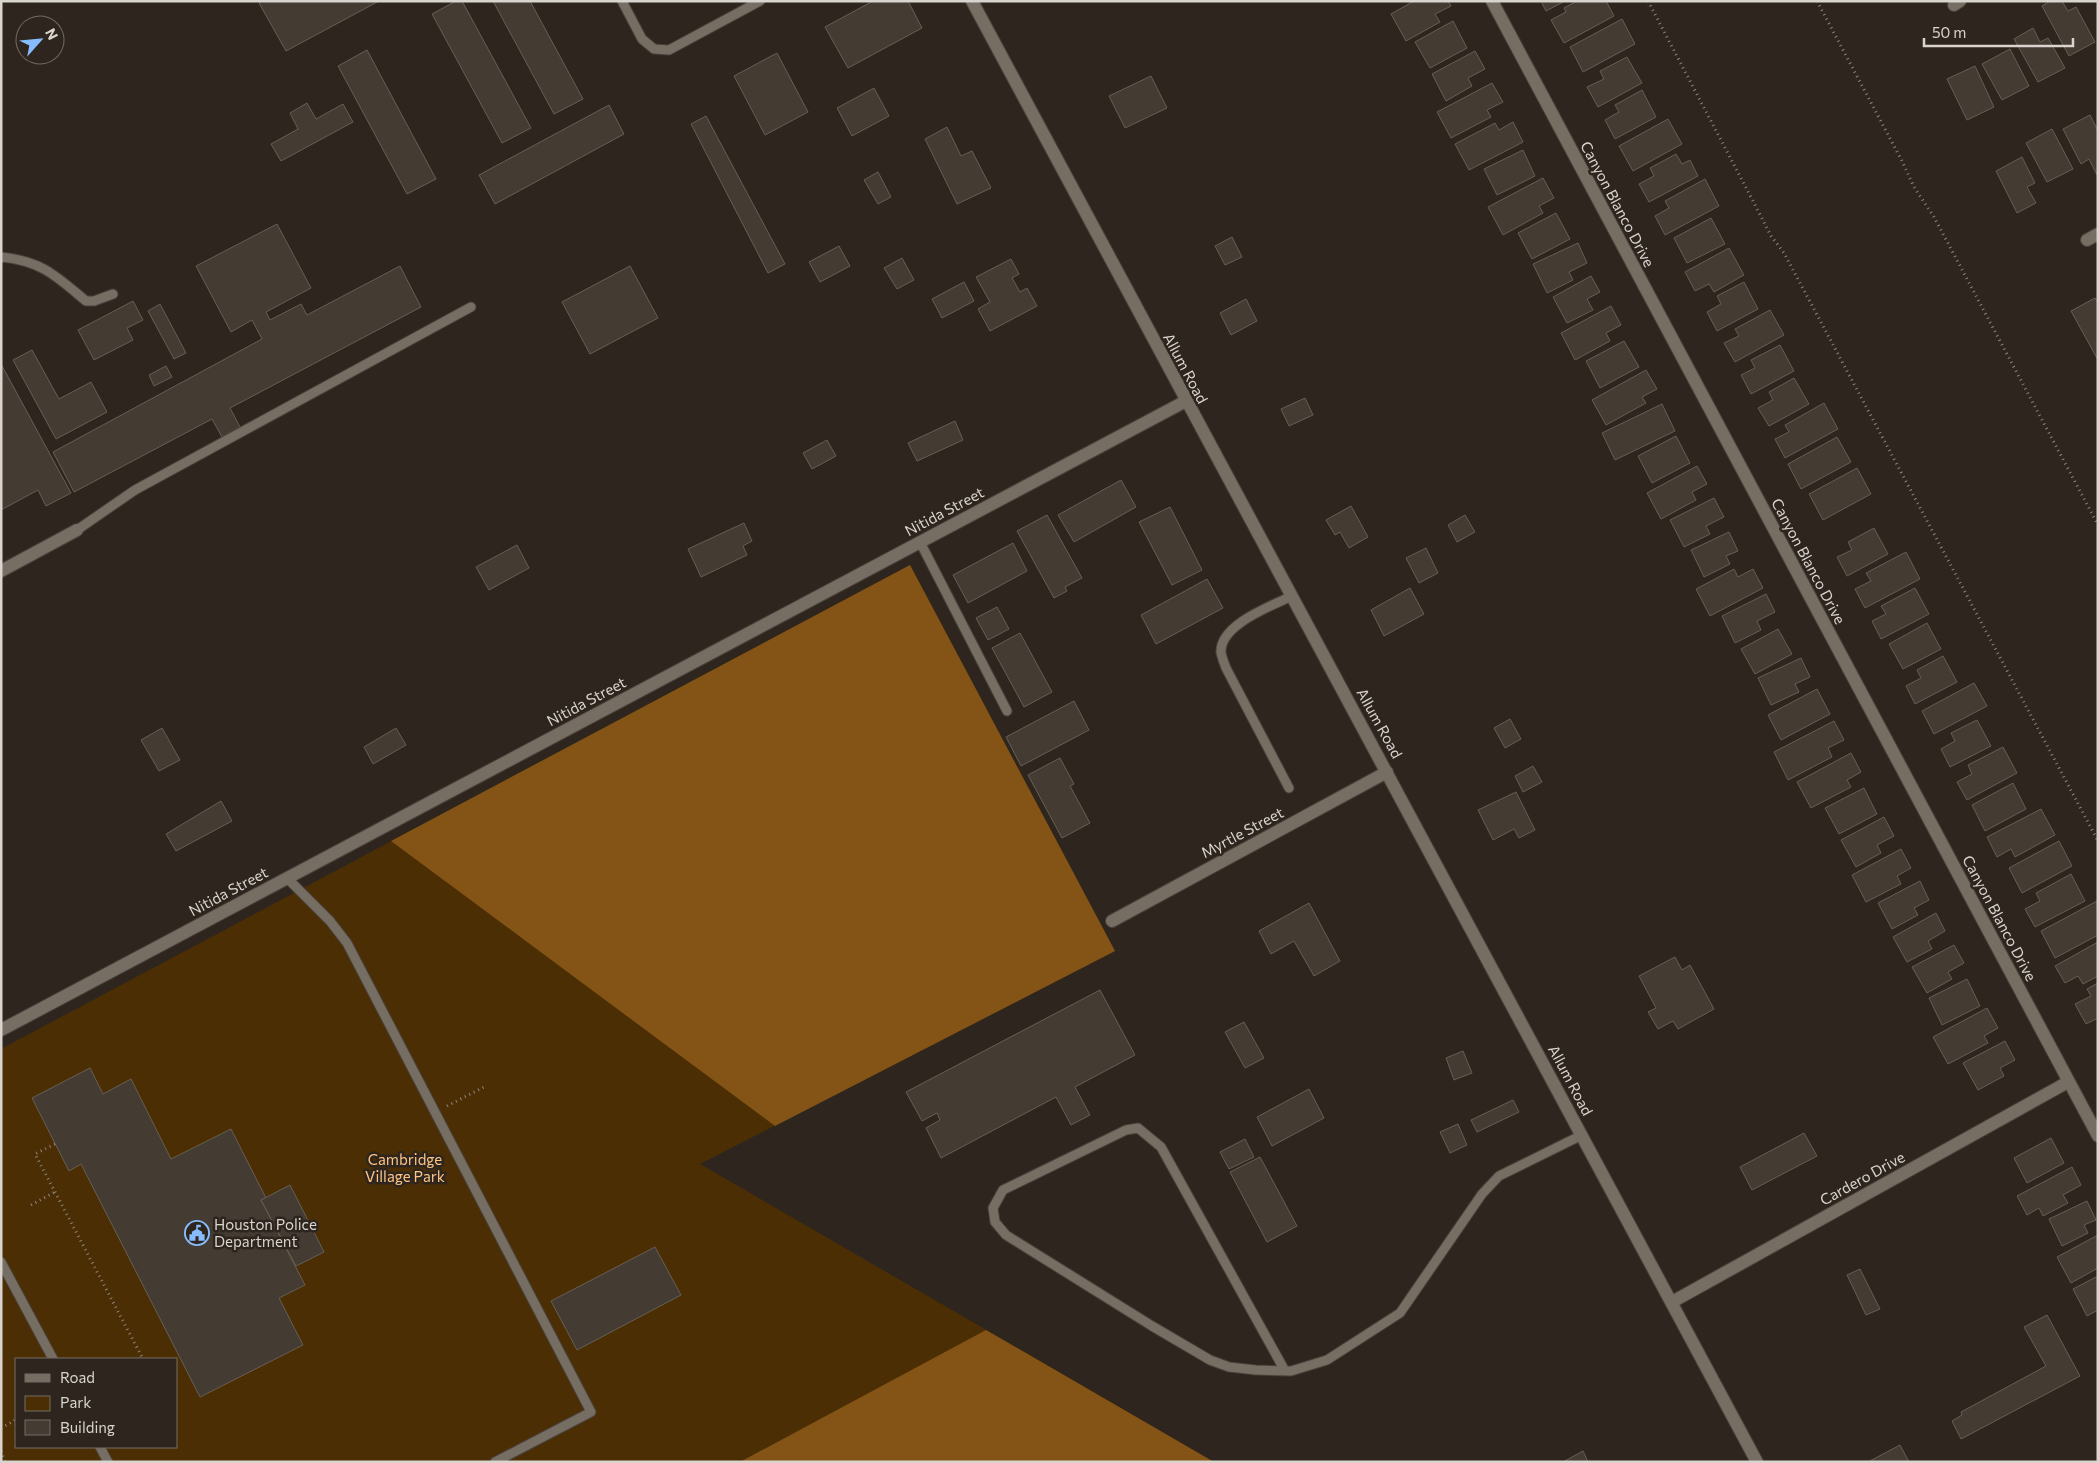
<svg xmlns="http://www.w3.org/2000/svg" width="2099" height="1463" font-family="Commissioner,sans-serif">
<rect width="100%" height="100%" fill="#2e261e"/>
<path fill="#4c2e04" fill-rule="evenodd" d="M 910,565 L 1115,951 L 700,1164 L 1214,1462 L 1,1462 L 1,1049 ZM 16,1359 L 176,1359 L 176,1447 L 16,1447 Z"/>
<g fill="#835415">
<path d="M 910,565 L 1115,951 L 775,1126 L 391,841 Z"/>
<path d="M 986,1330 L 1214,1462 L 740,1462 Z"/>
</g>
<g fill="#443c33" stroke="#675f55">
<path d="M 262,1 L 379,1 L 286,51 L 259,3 Z"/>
<path d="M 456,1 L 462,1 L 531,128 L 502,143 L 432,14 Z"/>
<path d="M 493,1 L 530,1 L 583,99 L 554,114 Z"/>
<path d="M 873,1 L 908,1 L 922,28 L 848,68 L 825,27 Z"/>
<path d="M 1414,1 L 1448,1 L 1451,6 L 1435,14 L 1440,22 L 1406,41 L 1391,14 Z"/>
<path d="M 1541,1 L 1565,1 L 1546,11 Z"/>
<path d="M 1577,1 L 1606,1 L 1614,16 L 1564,43 L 1551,20 L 1566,12 L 1564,8 Z"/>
<path d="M 2050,1 L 2062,1 L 2068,11 L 2076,7 L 2095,42 L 2069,56 L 2042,6 Z"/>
<path d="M 1622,19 L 1635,44 L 1583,72 L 1570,47 Z"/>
<path d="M 1453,21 L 1467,48 L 1430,68 L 1415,42 Z"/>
<path d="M 2033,28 L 2040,42 L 2048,38 L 2065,68 L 2038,82 L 2014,39 Z"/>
<path d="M 2010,49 L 2029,86 L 2002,100 L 1982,64 Z"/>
<path d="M 367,50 L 436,179 L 407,194 L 338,66 Z"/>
<path d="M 1475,51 L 1485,69 L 1468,78 L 1472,86 L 1446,101 L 1432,74 Z"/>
<path d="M 777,53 L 808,112 L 765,135 L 734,76 Z"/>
<path d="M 1627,57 L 1642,83 L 1598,107 L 1587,87 L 1604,79 L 1600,71 Z"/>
<path d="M 1975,66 L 1994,107 L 1967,120 L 1947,79 Z"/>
<path d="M 1151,76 L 1167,108 L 1125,128 L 1109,96 Z"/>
<path d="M 1492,83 L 1503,102 L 1487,110 L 1491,117 L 1451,138 L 1437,112 Z"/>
<path d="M 874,88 L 889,116 L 852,136 L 837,108 Z"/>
<path d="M 1642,90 L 1656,117 L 1615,139 L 1605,120 L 1619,112 L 1615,105 Z"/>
<path d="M 307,103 L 316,119 L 343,104 L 353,122 L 281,161 L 271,144 L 298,129 L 290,113 Z"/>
<path d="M 609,105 L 624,134 L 495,204 L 479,175 Z"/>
<path d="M 2090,115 L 2098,131 L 2097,175 L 2089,159 L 2081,164 L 2063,129 Z"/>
<path d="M 706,116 L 785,264 L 768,273 L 691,124 Z"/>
<path d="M 1668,119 L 1682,144 L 1633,171 L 1619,146 Z"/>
<path d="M 1513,122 L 1523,142 L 1469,170 L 1455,144 L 1495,123 L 1499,130 Z"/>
<path d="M 947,127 L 961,156 L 972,151 L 991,188 L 957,204 L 925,139 Z"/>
<path d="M 2052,129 L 2073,169 L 2047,182 L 2026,143 Z"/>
<path d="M 1523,150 L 1535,176 L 1497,195 L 1484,169 Z"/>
<path d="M 1676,154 L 1682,164 L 1690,160 L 1698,176 L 1649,202 L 1639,184 L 1654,176 L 1650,168 Z"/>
<path d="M 2022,157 L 2035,183 L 2027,187 L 2036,203 L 2017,213 L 1996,171 Z"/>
<path d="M 878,172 L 891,197 L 878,204 L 864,180 Z"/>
<path d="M 1543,178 L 1554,198 L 1539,206 L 1543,213 L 1503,235 L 1488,207 Z"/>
<path d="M 1705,179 L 1719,206 L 1665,235 L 1655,216 L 1669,208 L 1665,201 Z"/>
<path d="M 1556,213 L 1570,239 L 1532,259 L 1518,233 Z"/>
<path d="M 1711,218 L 1725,244 L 1687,263 L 1674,238 Z"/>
<path d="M 277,224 L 311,288 L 266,312 L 270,320 L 301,304 L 307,315 L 400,266 L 421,307 L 230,408 L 240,427 L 222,437 L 212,419 L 74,492 L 53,452 L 262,339 L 252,320 L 231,332 L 196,266 Z"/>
<path d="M 1232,237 L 1242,257 L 1225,265 L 1215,246 Z"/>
<path d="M 1578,243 L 1587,263 L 1569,272 L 1573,280 L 1547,293 L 1533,264 Z"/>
<path d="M 839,246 L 850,266 L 820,282 L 809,262 Z"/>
<path d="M 1729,248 L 1744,275 L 1714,292 L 1709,284 L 1695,291 L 1685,272 Z"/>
<path d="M 902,258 L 914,280 L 897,289 L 884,268 Z"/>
<path d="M 1011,259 L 1019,274 L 1012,278 L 1020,292 L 1027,288 L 1037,306 L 990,331 L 978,309 L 990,302 L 976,277 Z"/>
<path d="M 630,266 L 658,318 L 590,354 L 562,302 Z"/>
<path d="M 1591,276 L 1600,292 L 1587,299 L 1593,310 L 1567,323 L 1553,297 Z"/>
<path d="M 964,282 L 974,301 L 942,318 L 932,299 Z"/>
<path d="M 1744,282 L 1758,309 L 1717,331 L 1707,312 L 1721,304 L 1717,296 Z"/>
<path d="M 2095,298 L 2098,303 L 2098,360 L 2071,311 Z"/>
<path d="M 1246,299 L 1257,321 L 1231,335 L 1220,313 Z"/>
<path d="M 133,301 L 143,320 L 127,328 L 133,340 L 94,360 L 78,330 Z"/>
<path d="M 160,304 L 186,353 L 174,359 L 148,311 Z"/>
<path d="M 1611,306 L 1621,325 L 1606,333 L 1610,341 L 1575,360 L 1561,333 Z"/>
<path d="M 1770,310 L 1784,335 L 1735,362 L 1724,343 L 1739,336 L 1735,329 Z"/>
<path d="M 1624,341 L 1639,367 L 1600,388 L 1586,361 Z"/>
<path d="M 1780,345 L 1794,371 L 1751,394 L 1741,375 L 1755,368 L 1751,360 Z"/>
<path d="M 32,350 L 59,399 L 91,382 L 107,412 L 56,439 L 13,360 Z"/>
<path d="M 1,364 L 71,493 L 46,506 L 38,490 L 1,510 Z"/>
<path d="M 166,366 L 172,377 L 154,386 L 149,375 Z"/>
<path d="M 1646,370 L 1657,389 L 1642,397 L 1646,403 L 1606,425 L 1592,400 Z"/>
<path d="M 1794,378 L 1809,404 L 1769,426 L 1758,408 L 1773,400 L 1769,392 Z"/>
<path d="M 1305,398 L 1313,415 L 1289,426 L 1281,409 Z"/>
<path d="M 1824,403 L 1838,429 L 1785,458 L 1775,439 L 1789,432 L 1785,425 Z"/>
<path d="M 1662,404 L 1675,431 L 1615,460 L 1602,433 Z"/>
<path d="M 955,421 L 963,440 L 917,461 L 908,443 Z"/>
<path d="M 1676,436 L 1690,463 L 1652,483 L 1638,456 Z"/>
<path d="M 1837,437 L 1851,462 L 1801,489 L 1788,464 Z"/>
<path d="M 827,440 L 836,456 L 812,469 L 803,453 Z"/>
<path d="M 1697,466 L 1707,484 L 1692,492 L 1696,500 L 1661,519 L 1647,493 Z"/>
<path d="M 1857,468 L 1871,494 L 1823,520 L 1809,494 Z"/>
<path d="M 1121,480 L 1136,507 L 1074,542 L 1058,515 Z"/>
<path d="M 1714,498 L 1724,517 L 1706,526 L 1710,534 L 1684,547 L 1670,520 Z"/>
<path d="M 1351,506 L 1368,537 L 1349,548 L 1340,532 L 1335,535 L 1326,520 Z"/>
<path d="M 1170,507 L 1202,570 L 1172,585 L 1139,522 Z"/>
<path d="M 1047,515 L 1082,578 L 1065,587 L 1067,591 L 1054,598 L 1017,531 Z"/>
<path d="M 1465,515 L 1475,532 L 1457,542 L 1448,525 Z"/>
<path d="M 744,523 L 752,541 L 743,546 L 747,555 L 701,577 L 688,549 Z"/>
<path d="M 1874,528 L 1888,554 L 1847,576 L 1837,557 L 1852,550 L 1848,542 Z"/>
<path d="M 1729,532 L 1738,551 L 1726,556 L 1730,564 L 1704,577 L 1691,550 Z"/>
<path d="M 1013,543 L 1027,571 L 968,603 L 953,575 Z"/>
<path d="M 517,545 L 529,568 L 489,590 L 476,567 Z"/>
<path d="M 1426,548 L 1438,573 L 1419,583 L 1406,558 Z"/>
<path d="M 1906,552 L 1920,579 L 1865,608 L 1855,589 L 1871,581 L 1866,573 Z"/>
<path d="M 1734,569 L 1738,577 L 1753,569 L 1763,588 L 1710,616 L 1696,589 Z"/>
<path d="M 1207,579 L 1223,608 L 1156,644 L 1141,615 Z"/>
<path d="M 1410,588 L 1424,614 L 1384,636 L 1371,610 Z"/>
<path d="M 1915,588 L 1929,614 L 1881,639 L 1872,621 L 1886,614 L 1881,606 Z"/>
<path d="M 1766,594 L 1775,612 L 1757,621 L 1761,630 L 1735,643 L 1722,616 Z"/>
<path d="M 997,607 L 1009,629 L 988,640 L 976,618 Z"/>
<path d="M 1927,623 L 1941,649 L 1903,669 L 1889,644 Z"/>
<path d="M 1778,629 L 1792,654 L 1755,674 L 1741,649 Z"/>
<path d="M 1020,633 L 1052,692 L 1024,707 L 992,648 Z"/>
<path d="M 1943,656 L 1957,682 L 1915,704 L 1906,686 L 1921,678 L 1917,670 Z"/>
<path d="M 1801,658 L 1810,677 L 1795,684 L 1799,692 L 1771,705 L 1758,678 Z"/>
<path d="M 1974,683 L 1987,706 L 1934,734 L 1922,711 Z"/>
<path d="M 1817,689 L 1830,714 L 1781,740 L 1768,715 Z"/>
<path d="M 1074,701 L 1089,730 L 1021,766 L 1006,737 Z"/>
<path d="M 1510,719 L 1521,739 L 1505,748 L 1494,728 Z"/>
<path d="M 1977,720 L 1991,746 L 1950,767 L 1941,749 L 1955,741 L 1951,733 Z"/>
<path d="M 1834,721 L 1844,740 L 1828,748 L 1832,757 L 1788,780 L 1774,752 Z"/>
<path d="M 162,728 L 180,760 L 159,771 L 141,740 Z"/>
<path d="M 396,728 L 406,745 L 373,764 L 364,747 Z"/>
<path d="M 2003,747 L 2017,773 L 1967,800 L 1957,782 L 1972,774 L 1968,765 Z"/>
<path d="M 1851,753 L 1861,772 L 1847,780 L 1851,787 L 1811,808 L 1797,782 Z"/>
<path d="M 1060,758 L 1074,784 L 1070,786 L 1090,823 L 1062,838 L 1028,775 Z"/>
<path d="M 1533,766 L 1542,782 L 1523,792 L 1515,776 Z"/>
<path d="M 2013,783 L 2026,809 L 1985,831 L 1972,805 Z"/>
<path d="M 1864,788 L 1877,814 L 1839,834 L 1825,808 Z"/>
<path d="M 1516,792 L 1535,830 L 1519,838 L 1514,829 L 1493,840 L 1478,810 Z"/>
<path d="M 221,801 L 232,821 L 176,851 L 166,834 Z"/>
<path d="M 2041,809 L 2055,835 L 2015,857 L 2011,849 L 1997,857 L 1987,837 Z"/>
<path d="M 1884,817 L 1894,836 L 1877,845 L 1881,853 L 1856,867 L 1841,840 Z"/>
<path d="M 2059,841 L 2072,866 L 2022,893 L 2009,868 Z"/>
<path d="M 1901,849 L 1911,868 L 1897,876 L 1901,884 L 1866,902 L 1852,875 Z"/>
<path d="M 2071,874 L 2085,901 L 2035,927 L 2025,909 L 2040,901 L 2036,893 Z"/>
<path d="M 1920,881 L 1929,900 L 1914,908 L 1918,915 L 1892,929 L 1878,903 Z"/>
<path d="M 2097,901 L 2098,935 L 2055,958 L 2041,931 Z"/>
<path d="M 1309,903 L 1340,961 L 1314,976 L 1294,941 L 1271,954 L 1259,931 Z"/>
<path d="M 1936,913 L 1945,931 L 1928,941 L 1932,949 L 1907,962 L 1893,937 Z"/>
<path d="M 2098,942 L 2098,976 L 2083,984 L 2078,976 L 2065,983 L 2055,966 Z"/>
<path d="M 1954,945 L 1964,963 L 1948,972 L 1952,979 L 1927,993 L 1912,967 Z"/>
<path d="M 1675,957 L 1682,970 L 1690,965 L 1714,1009 L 1678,1029 L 1673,1021 L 1658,1029 L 1648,1012 L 1656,1008 L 1639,976 Z"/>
<path d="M 1967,979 L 1980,1006 L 1942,1025 L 1929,998 Z"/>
<path d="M 2098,983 L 2098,1018 L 2086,1024 L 2075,1004 L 2091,996 L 2087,989 Z"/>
<path d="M 1100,990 L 1135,1055 L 1075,1087 L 1090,1115 L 1071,1125 L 1056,1097 L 941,1158 L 926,1128 L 940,1120 L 937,1113 L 922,1121 L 906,1092 Z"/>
<path d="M 1987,1008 L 1998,1028 L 1984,1036 L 1988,1043 L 1948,1064 L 1933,1037 Z"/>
<path d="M 1244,1022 L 1264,1058 L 1245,1068 L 1225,1032 Z"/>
<path d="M 2005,1041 L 2015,1060 L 2000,1068 L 2004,1076 L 1978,1090 L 1963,1063 Z"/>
<path d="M 1463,1051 L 1472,1073 L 1454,1080 L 1446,1058 Z"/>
<path d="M 90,1068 L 103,1094 L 131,1079 L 171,1159 L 231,1129 L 266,1198 L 261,1200 L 305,1285 L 279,1298 L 303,1345 L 200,1397 L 81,1164 L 69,1171 L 32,1098 Z"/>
<path d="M 1309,1089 L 1324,1118 L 1272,1146 L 1257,1117 Z"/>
<path d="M 1513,1100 L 1519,1112 L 1477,1132 L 1471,1120 Z"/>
<path d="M 1458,1124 L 1467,1145 L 1450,1153 L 1440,1132 Z"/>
<path d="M 1804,1133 L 1817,1156 L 1752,1190 L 1740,1167 Z"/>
<path d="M 2051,1138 L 2064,1163 L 2027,1183 L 2014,1158 Z"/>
<path d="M 1245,1139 L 1254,1157 L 1229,1169 L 1220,1152 Z"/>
<path d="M 1260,1157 L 1297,1226 L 1267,1242 L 1230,1172 Z"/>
<path d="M 2072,1167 L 2081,1185 L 2063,1195 L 2068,1203 L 2043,1216 L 2039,1208 L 2027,1215 L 2017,1196 Z"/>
<path d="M 290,1185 L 324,1252 L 296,1266 L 261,1200 Z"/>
<path d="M 2087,1201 L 2096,1220 L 2084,1225 L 2088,1233 L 2062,1246 L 2049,1219 Z"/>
<path d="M 2098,1235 L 2098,1268 L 2071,1283 L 2057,1257 Z"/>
<path d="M 655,1247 L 681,1295 L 577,1350 L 551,1301 Z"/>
<path d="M 1860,1269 L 1880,1309 L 1866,1315 L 1847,1275 Z"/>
<path d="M 2098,1276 L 2098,1310 L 2087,1316 L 2073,1289 Z"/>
<path d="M 2047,1315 L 2080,1376 L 1961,1439 L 1952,1421 L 1962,1415 L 1961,1412 L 2046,1366 L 2024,1327 Z"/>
<path d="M 1900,1445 L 1909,1462 L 1868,1462 Z"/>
<path d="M 1583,1451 L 1588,1462 L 1563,1462 Z"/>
</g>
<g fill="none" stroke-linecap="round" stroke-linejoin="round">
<defs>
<g id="service">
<path d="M 622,1 L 642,39 L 654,49 L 669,50 L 760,1"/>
<path d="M 1,257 C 42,261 56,276 86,301 L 94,301 L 113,294"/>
<path d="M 77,530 L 135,490 L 471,307"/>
<path d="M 920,542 L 1007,711"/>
<path d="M 1289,788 L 1226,668 C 1224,663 1222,657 1221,653 C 1219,625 1271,606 1292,596"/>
<path d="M 287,878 L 330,921 L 347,943 L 591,1412 L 495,1462"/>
<path d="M 1,1262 L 53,1359"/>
<path d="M 1285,1371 L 1161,1147 L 1138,1128 L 1126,1130 L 1003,1190 L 993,1208 L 995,1222 L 1006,1235 L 1152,1326 L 1210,1360 L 1229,1367 L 1256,1370 L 1291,1371 L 1327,1360 L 1400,1313 L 1482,1194 L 1499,1176 L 1582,1135"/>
<path d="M 100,1447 L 108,1462"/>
</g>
<g id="minor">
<path d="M 1492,1 L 2098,1136"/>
<path d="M 1954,5 L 1960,1"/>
<path d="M 2087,240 L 2098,234"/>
<path d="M 1,571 L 77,530"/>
<path d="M 1112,921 L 1387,772"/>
<path d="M 1,1030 L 1186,401"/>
<path d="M 1672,1302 L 2068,1082"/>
</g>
<path id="tertiary" d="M 972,1 L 1757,1462"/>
</defs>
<use href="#service" stroke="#49423b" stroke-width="11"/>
<use href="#minor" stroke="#49423b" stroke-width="14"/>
<use href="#tertiary" stroke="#49423b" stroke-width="14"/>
<g stroke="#8b857e" stroke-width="3" stroke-dasharray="1 4" stroke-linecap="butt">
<path d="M 1648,1 L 1754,203 L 1771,236 L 1784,253 L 2098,841"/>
<path d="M 1817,1 L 1902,161 L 1914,187 L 1934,217 L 2098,525"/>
<path d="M 447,1106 L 486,1086"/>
<path d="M 55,1144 L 35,1154 L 143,1359"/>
<path d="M 31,1205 L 55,1192"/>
<path d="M 1,1428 L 14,1421 L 16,1417"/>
<path d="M 1,1451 L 5,1462"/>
</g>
<use href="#service" stroke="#766d63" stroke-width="9"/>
<use href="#minor" stroke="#766d63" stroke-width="12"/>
<use href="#tertiary" stroke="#766d63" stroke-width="12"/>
</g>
<defs>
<symbol id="civic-ring" viewBox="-11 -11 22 22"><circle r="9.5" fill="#2e261e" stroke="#87bbfb" stroke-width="1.5"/><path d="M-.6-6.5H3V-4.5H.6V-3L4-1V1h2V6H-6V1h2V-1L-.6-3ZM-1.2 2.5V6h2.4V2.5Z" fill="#87bbfb"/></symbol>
</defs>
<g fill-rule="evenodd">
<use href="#civic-ring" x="183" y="1219" width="28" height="28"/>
</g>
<g text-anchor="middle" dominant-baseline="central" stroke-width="5" stroke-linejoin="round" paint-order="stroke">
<g font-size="15" fill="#d9d4ce" stroke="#2e261e">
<text transform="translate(1618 204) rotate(62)">Canyon Blanco Drive</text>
<text transform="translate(1186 368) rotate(62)">Allum Road</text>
<text transform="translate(944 511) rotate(-28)">Nitida Street</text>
<text transform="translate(1809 561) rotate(62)">Canyon Blanco Drive</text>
<text transform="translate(586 701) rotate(-28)">Nitida Street</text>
<text transform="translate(1380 723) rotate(61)">Allum Road</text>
<text transform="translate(1242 832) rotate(-28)">Myrtle Street</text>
<text transform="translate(228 891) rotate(-28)">Nitida Street</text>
<text transform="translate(2000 918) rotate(62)">Canyon Blanco Drive</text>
<text transform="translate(1571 1080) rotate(62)">Allum Road</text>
<text transform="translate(1862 1178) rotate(-29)">Cardero Drive</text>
</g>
<g font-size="15" fill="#fdc486" stroke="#2e261e">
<text x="405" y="1159">Cambridge<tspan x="405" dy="17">Village Park</tspan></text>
</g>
<g font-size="15" fill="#d9d4ce" stroke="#2e261e" text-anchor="start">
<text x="214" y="1224">Houston Police<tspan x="214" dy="17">Department</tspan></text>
</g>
</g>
<rect width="2099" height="1463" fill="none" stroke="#d9d4ce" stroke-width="5"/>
<rect x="15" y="1358" width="162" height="90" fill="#2e261e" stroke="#726c64"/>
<rect x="25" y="1374" width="25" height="8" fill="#766d63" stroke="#726c64"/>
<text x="60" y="1383" font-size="15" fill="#d9d4ce">Road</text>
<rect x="25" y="1396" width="25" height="15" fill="#4c2e04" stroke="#726c64"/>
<text x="60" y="1408" font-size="15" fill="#d9d4ce">Park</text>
<rect x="25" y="1420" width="25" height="15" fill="#443c33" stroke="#726c64"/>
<text x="60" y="1433" font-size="15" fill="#d9d4ce">Building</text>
<g transform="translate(40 40) rotate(63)"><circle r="24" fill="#2e261e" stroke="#726c64"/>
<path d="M0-4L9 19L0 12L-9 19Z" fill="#87bbfb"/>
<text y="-8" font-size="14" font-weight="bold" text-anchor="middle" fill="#d9d4ce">N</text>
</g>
<path d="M1924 38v8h149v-8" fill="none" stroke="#d9d4ce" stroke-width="2.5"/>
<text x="1932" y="38" font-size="15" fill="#d9d4ce" stroke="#2e261e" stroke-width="4" paint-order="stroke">50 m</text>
</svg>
